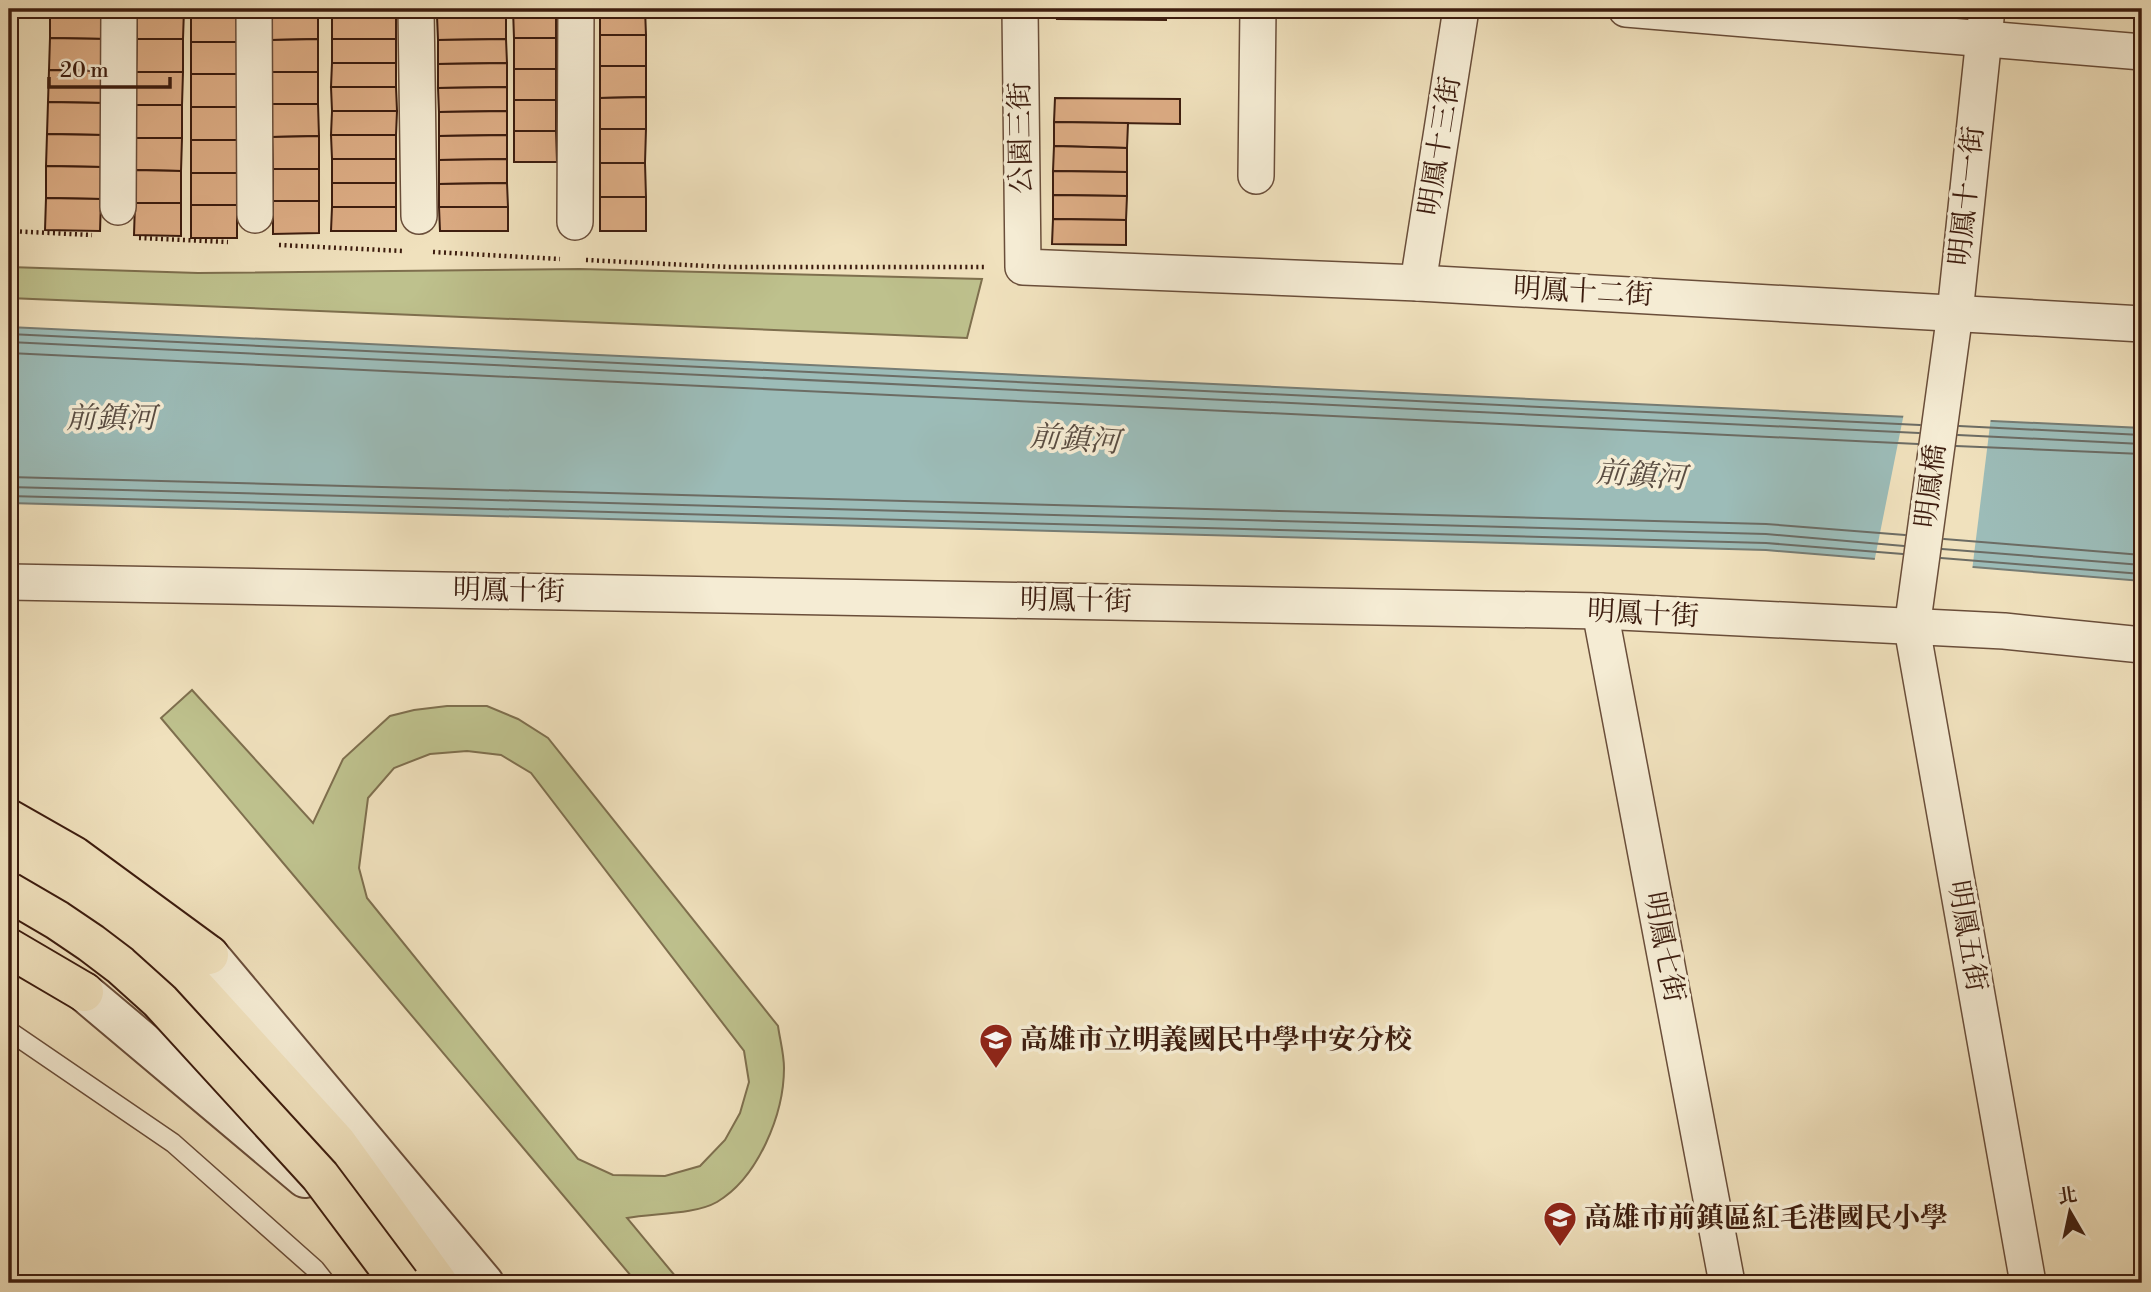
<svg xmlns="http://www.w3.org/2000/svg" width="2151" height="1292" font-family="'Libre Bodoni','Noto Serif TC',serif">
<rect width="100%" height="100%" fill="#f0e1bd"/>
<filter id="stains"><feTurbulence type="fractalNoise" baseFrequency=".00286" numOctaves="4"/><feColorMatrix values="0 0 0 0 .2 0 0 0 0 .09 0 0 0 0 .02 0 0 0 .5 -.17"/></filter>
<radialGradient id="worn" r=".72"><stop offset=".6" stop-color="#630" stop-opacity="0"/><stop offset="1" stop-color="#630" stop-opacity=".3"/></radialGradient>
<g fill="#bec18d" stroke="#7e6f4e" stroke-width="2" fill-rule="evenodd">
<path d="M 9,267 L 198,273 L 580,269 L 982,279 L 967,338 L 9,298 Z"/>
<path d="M 192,690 L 313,823 L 343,759 L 390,716 L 414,710 L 447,706 L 487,706 L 518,719 L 548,738 L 778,1026 C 780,1040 784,1054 784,1068 C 784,1114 758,1178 717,1202 C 694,1215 653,1213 627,1218 L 681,1283 L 637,1283 L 161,718 ZM 467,751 L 501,755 L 531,773 L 744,1051 L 749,1082 L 740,1113 L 725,1140 L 700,1166 L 665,1176 L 613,1175 L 578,1159 L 367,898 L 359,868 L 368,798 L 394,768 L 430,754 Z"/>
</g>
<path fill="#9cbcb8" stroke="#767c74" stroke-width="2" d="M 9,327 L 2142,428 L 2142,581 L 1766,550 L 9,503 Z"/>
<path fill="#f0e1bd" d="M 1904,413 L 1991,417 L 1972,571 L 1874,563 Z"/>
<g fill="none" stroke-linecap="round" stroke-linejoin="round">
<g stroke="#6c6c64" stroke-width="2">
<path d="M 9,334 L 1920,425"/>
<path d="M 9,342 L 1919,433"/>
<path d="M 9,353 L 1918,444"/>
<path d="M 1959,426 L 2142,435"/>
<path d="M 1958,435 L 2142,444"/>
<path d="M 1956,446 L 2142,454"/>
<path d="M 9,477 L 1766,524 L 1905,535"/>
<path d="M 9,487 L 1766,534 L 1904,546"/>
<path d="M 9,496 L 1766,543 L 1903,554"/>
<path d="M 1944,539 L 2142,555"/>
<path d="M 1942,549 L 2142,565"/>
<path d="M 1941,558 L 2142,574"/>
</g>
</g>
<g fill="#dcac84" stroke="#3d1d0f" stroke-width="2">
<path d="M 50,9 L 106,9 L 106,39 L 50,38 Z"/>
<path d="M 137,9 L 184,9 L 183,39 L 137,39 Z"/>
<path d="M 191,9 L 238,9 L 237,42 L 191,42 Z"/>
<path d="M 272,9 L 318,9 L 318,39 L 272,40 Z"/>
<rect x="332" y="9" width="64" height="6"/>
<path d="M 437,9 L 506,9 L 506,15 L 437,16 Z"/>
<path d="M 513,9 L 556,9 L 556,38 L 514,38 Z"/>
<path d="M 600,9 L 645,9 L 646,35 L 600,35 Z"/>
<path d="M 1058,9 L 1166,9 L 1166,20 L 1057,19 Z"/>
<rect x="332" y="15" width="64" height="24"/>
<path d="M 506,15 L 506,39 L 438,40 L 437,16 Z"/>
<rect x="600" y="35" width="46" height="31"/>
<path d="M 50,38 L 106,39 L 104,71 L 49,70 Z"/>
<rect x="514" y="38" width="42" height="31"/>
<path d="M 137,39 L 183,39 L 183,72 L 136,72 Z"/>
<path d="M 318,39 L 318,72 L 272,72 L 272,40 Z"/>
<rect x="332" y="39" width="64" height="24"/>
<path d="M 506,39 L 507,63 L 438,64 L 438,40 Z"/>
<rect x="191" y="42" width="46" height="32"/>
<path d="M 332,63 L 396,63 L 396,87 L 331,87 Z"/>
<path d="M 507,63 L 507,87 L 438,88 L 438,64 Z"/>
<path d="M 600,66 L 646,66 L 646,97 L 600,98 Z"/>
<rect x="514" y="69" width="42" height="31"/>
<path d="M 49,70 L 104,71 L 104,103 L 48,102 Z"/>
<path d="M 136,72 L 183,72 L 182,105 L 136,105 Z"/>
<rect x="272" y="72" width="46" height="32"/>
<path d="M 191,74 L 237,74 L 238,107 L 191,107 Z"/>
<path d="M 331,87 L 396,87 L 397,111 L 332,111 Z"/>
<path d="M 507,87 L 507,111 L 439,112 L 438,88 Z"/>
<path d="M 646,97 L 646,129 L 600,129 L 600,98 Z"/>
<path d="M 1055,98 L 1180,99 L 1180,124 L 1054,122 Z"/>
<rect x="514" y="100" width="42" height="31"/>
<path d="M 48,102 L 104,103 L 103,135 L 47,134 Z"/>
<path d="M 272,104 L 318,104 L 319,136 L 272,137 Z"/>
<rect x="136" y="105" width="46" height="33"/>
<path d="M 191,107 L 238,107 L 237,140 L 191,140 Z"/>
<path d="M 332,111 L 397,111 L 396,135 L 331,135 Z"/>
<path d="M 507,111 L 507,135 L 439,136 L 439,112 Z"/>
<path d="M 1054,122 L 1128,123 L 1127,148 L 1054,146 Z"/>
<path d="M 600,129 L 646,129 L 645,163 L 600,163 Z"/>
<path d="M 514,131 L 556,131 L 557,162 L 514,162 Z"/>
<path d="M 47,134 L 103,135 L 102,167 L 46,166 Z"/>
<path d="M 331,135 L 396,135 L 396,159 L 332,159 Z"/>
<path d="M 507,135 L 507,159 L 439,160 L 439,136 Z"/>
<path d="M 319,136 L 319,169 L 273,169 L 272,137 Z"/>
<path d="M 136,138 L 182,138 L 181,171 L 135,170 Z"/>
<rect x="191" y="140" width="46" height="33"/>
<path d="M 1054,146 L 1127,148 L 1127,172 L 1053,171 Z"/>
<rect x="332" y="159" width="64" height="24"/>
<path d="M 507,159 L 507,183 L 439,184 L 439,160 Z"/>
<path d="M 600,163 L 645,163 L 646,197 L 600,197 Z"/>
<path d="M 46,166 L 102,167 L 101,199 L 46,198 Z"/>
<rect x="273" y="169" width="46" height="32"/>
<path d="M 135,170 L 181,171 L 181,203 L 135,203 Z"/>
<path d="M 1053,171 L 1127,172 L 1127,196 L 1053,195 Z"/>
<rect x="191" y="173" width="46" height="32"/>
<rect x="332" y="183" width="64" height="24"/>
<path d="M 507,183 L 508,207 L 439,207 L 439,184 Z"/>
<path d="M 1053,195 L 1127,196 L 1126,220 L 1053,219 Z"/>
<rect x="600" y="197" width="46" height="34"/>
<path d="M 46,198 L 101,199 L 100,231 L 45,230 Z"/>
<path d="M 273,201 L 319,201 L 319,233 L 273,234 Z"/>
<path d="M 135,203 L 181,203 L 181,236 L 134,235 Z"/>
<rect x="191" y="205" width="46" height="33"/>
<path d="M 332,207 L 396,207 L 396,231 L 331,231 Z"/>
<path d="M 439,207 L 508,207 L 508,231 L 440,231 Z"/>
<path d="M 1053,219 L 1126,220 L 1126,245 L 1052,244 Z"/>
</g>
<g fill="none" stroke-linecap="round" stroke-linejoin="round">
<defs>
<path id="service" d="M 9,1031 L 173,1143 L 315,1269 L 326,1283"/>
<g id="minor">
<path d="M 254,9 L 255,215"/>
<path d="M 416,9 L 419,216"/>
<path d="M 1020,9 L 1023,267 L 1418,283 L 2142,324"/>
<path d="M 1626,9 L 2142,52"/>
<path d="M 1987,9 L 1955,313 L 1912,628 L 2028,1283"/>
<path d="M 1256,176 L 1258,9"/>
<path d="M 118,207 L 119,9"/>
<path d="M 575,222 L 576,9"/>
<path d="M 1418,283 L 1461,9"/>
<path d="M 9,582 L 1600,611 L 2004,631 L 2142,645"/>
<path d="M 1600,611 L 1727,1283"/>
</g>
<g id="tertiary">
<path d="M 209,955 L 484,1283"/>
<path d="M 84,992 L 305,1178"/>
</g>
<g id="motorway">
<path d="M 9,819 L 74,856 L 209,955"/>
<path d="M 9,854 L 76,892 L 158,946 L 337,1143 L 438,1283"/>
<path d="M 9,948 L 84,992"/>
</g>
</defs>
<use href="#service" stroke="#6a4e3a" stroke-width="21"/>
<use href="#minor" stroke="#6a4e3a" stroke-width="38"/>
<use href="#tertiary" stroke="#6a4e3a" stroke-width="42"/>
<use href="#motorway" stroke="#3d1d0f" stroke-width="42"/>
<g stroke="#3d1d0f" stroke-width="4.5" stroke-dasharray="2 3.5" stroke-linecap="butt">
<path d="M 9,231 L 92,235"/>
<path d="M 139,238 L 228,242"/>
<path d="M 279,245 L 403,251"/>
<path d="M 433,252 L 560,259"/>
<path d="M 586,260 L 728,267 L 987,267"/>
</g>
<use href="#service" stroke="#f5ecd4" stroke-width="18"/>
<use href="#minor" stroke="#f5ecd4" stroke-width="35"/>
<use href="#tertiary" stroke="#f5ecd4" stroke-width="38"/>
<use href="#motorway" stroke="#f0e1bd" stroke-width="38"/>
<defs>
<path id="motorway-bridge" d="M 9,892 L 57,920 L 91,943 L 120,965 L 160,1001 L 320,1176 L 400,1283"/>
</defs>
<use href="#motorway-bridge" stroke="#3d1d0f" stroke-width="42" stroke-linecap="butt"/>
<use href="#motorway-bridge" stroke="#f0e1bd" stroke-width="38"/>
</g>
<defs>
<symbol id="school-pin" viewBox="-11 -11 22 30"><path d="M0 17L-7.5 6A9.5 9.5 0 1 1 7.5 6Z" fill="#8f2418" stroke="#f5ecd4"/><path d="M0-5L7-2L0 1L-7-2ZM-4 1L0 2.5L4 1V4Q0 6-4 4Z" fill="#fff"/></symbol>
</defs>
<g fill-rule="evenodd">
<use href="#school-pin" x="977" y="1021" width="38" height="52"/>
<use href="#school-pin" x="1541" y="1199" width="38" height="52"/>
</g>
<g text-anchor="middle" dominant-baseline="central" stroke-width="7" stroke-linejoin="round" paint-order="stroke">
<g font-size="28" fill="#3d1d0f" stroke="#f5ecd4">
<text transform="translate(1021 138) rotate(-91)">公園三街</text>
<text transform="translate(1440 146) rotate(-81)">明鳳十三街</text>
<text transform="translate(1967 196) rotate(-84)">明鳳十一街</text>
<text transform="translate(1583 292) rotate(3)">明鳳十二街</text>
<text transform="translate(1931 486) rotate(-83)">明鳳橋</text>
<text transform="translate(509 591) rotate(1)">明鳳十街</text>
<text transform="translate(1076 601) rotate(1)">明鳳十街</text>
<text transform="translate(1643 614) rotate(3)">明鳳十街</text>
<text transform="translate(1967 936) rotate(80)">明鳳五街</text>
<text transform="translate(1664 947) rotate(79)">明鳳七街</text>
</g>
<g font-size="28" font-weight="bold" fill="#3d1d0f" stroke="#f5ecd4" text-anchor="start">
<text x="1020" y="1040">高雄市立明義國民中學中安分校</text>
<text x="1584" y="1218">高雄市前鎮區紅毛港國民小學</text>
</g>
<g font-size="30" font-style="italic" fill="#5a4d42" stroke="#f5ecd4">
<text x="111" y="419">前鎮河</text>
<text transform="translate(1075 440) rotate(4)">前鎮河</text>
<text transform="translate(1641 476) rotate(4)">前鎮河</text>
</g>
</g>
<rect width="2151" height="1292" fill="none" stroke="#f0e1bd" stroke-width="35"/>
<rect x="10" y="10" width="2130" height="1271" fill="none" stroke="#3d1d0f" stroke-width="3.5"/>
<rect x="18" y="18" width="2116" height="1257" fill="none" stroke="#3d1d0f" stroke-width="2"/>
<g transform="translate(2070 1212) rotate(351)" stroke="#f5ecd4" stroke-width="5" paint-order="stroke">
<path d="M0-5L12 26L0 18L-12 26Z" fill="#3d1d0f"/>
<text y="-10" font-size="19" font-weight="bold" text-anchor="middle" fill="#3d1d0f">北</text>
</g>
<path d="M49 77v10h121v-10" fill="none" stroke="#3d1d0f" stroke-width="3.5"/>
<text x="60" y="77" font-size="21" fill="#3d1d0f" stroke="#f5ecd4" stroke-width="5" paint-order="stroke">20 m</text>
<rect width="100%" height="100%" filter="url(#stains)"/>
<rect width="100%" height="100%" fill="url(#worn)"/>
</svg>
